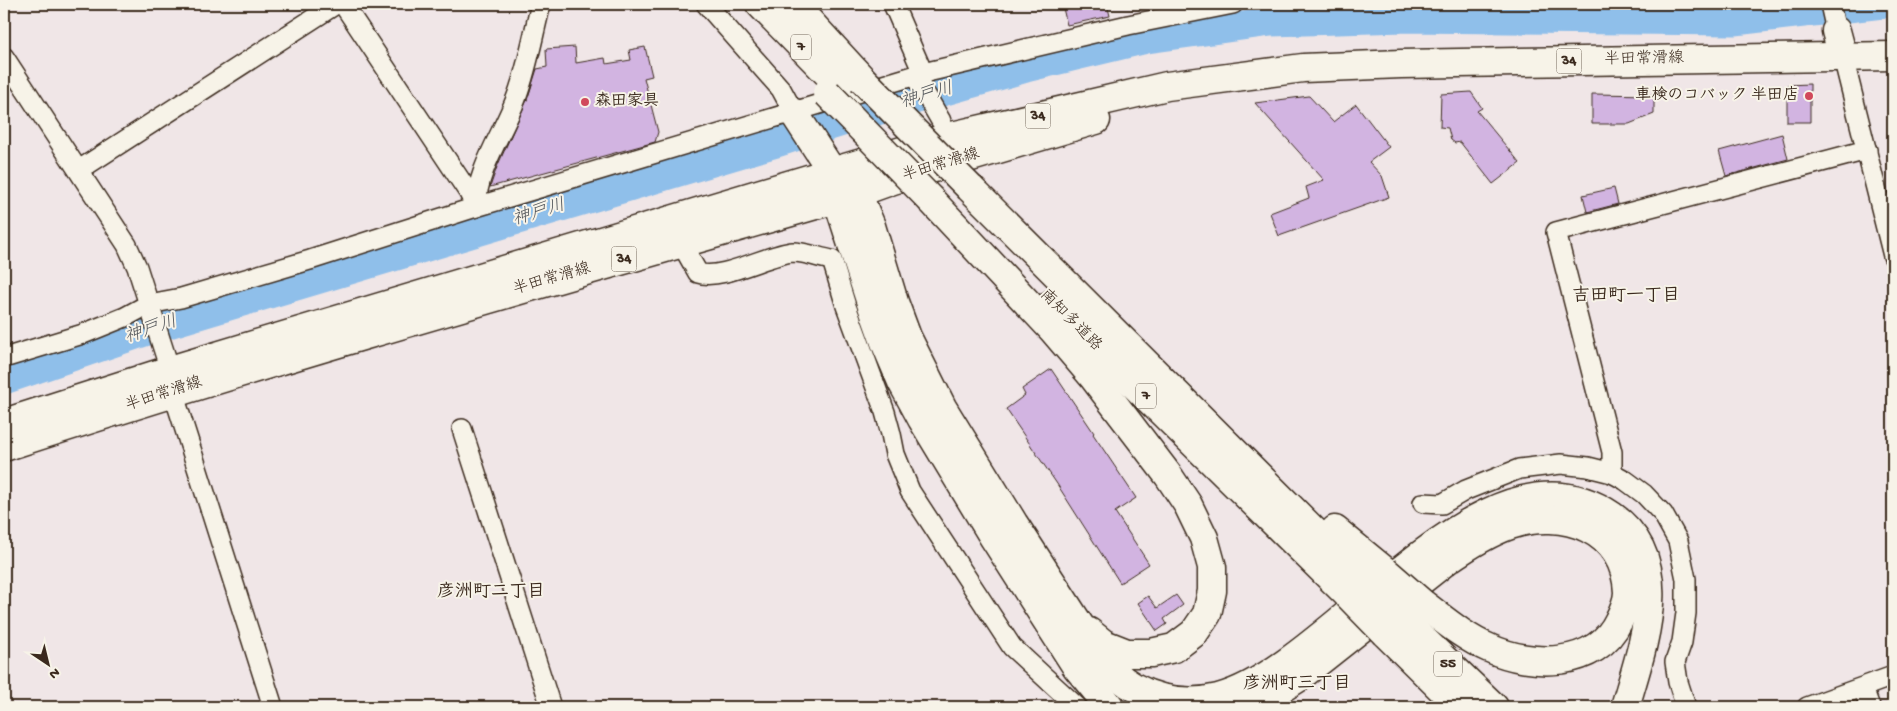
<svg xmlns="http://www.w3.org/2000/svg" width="1897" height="711" font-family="'Gochi Hand','Klee One',sans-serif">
<rect width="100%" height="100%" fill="#f0e6e7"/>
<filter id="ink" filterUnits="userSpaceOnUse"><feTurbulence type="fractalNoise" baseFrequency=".02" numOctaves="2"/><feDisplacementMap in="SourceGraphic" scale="10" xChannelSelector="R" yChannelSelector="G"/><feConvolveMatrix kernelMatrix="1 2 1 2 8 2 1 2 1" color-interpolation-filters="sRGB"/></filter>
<g filter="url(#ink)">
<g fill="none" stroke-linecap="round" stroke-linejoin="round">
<path stroke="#8fbfea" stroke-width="29" d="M 4,380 L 165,325 L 776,143 L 896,105 L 1026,68 L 1147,39 L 1271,22 L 1405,18 L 1735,21 L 1883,4"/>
</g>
<g fill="#d2b4e1" stroke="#3b2a1e">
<path d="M 1078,4 L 1107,4 L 1110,16 L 1067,25 L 1063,8 Z"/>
<path d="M 575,47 L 576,63 L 605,58 L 606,64 L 631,60 L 629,50 L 645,47 L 652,76 L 644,78 L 658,132 L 655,142 L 490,187 L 497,167 L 527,100 L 537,69 L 547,67 L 546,49 Z"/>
<path d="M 1810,84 L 1810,122 L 1787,122 L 1787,85 Z"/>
<path d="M 1471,92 L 1482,108 L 1477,111 L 1520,163 L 1493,184 L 1460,142 L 1455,143 L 1451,140 L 1448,128 L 1440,127 L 1441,94 Z"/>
<path d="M 1592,94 L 1654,95 L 1654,114 L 1629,124 L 1592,124 Z"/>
<path d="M 1309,96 L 1333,122 L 1356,104 L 1389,147 L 1369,162 L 1382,176 L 1389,197 L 1279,236 L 1270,213 L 1309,198 L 1306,187 L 1324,180 L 1255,103 Z"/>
<path d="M 1782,134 L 1788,159 L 1726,176 L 1719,151 Z"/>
<path d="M 1614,188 L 1618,204 L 1587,212 L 1583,195 Z"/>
<path d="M 1051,369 L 1094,433 L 1093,434 L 1136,498 L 1115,512 L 1149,564 L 1120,583 L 1057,484 L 1006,409 L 1025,395 L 1022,389 Z"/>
<path d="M 1176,595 L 1183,605 L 1164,619 L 1167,624 L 1157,631 L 1138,603 L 1148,596 L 1157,608 Z"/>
</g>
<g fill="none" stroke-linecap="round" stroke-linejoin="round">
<defs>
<g id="street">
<path d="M 343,4 L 469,193 L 476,207"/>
<path d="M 706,4 L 781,89 L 794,113"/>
<path d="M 893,4 L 923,73"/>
<path d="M 1830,4 L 1836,31"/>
<path d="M 4,57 L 127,245 L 137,267 L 170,370"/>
<path d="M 1843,57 L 1893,256"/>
<path d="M 915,76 L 941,121"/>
<path d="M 79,170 L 336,4"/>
<path d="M 476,207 C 477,168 504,132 517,96 C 528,66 533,35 541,4"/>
<path d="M 681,243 L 698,273 C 722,281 768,254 793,252 C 805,252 820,258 832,260 L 846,306 L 885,412 L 891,434 L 895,454 L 910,491 L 1012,647 L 1077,707"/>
<path d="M 4,358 L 83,334 L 125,317 L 149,304 L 181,298 L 310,260 L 476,207 L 923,73 L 1128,25 L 1233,4"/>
<path d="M 173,392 L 273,707"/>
<path d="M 462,429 L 551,707"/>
<path d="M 1612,473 L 1612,452 L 1556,232 L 1867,150"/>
<path d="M 1423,503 L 1442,504 L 1466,490 L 1519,469 L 1561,464 L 1588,467 L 1612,473 L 1625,480 L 1644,494 L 1663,514 L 1678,541 L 1686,579 L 1686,613 L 1682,642 L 1675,662 L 1678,682 L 1686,707"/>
<path d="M 1863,688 L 1870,707"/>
<path d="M 1807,707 L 1893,676"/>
</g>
<g id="secondary">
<path d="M 1836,31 L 1843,57"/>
<path d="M 794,113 L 833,173"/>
</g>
<g id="primary">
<path d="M 4,423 L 170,370 L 952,136 L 1167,86 L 1303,68 L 1401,64 L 1893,56"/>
<path d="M 4,447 C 286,355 572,275 857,193 L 893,180 L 1096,120"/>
</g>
<g id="highway">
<path d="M 760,4 L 842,88"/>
<path d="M 793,4 L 862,79"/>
<path d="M 833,173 L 857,193 L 871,226 L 894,302 L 907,337 L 942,407 L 1014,524 L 1097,652 C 1102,659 1107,666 1113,671 C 1139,698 1182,707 1218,698 C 1334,668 1485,427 1612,516 C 1676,561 1642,647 1625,707"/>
<path d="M 833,173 L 837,198 L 870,300 L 885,342 L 902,382 L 922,419 L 994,538 L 1076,666 L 1110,707"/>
<path d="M 970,188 L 1366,583"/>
<path d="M 931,200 L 1053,330 L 1094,378 L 1168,475 L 1188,505 L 1204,538 L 1212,567 L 1212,591 L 1207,614 L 1194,633 L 1174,648 L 1151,653 L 1127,653 L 1104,644 L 1089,632"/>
<path d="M 1052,304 L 1348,595"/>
<path d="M 1335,530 L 1385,571"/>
<path d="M 1403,620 L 1494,707"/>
<path d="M 1385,633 L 1460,707"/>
<path d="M 1252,707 L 1298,678 L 1447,560 C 1467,546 1487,533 1510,525 C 1563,507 1625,529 1628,592 C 1628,601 1623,612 1619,620 C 1596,669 1531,667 1489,648 C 1465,638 1443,619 1423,604"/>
</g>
</defs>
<use href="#street" stroke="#3b2a1e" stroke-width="22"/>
<use href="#secondary" stroke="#3b2a1e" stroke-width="31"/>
<use href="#primary" stroke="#3b2a1e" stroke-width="31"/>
<use href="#highway" stroke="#3b2a1e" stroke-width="31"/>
<use href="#street" stroke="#f7f3e8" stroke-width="19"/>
<use href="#secondary" stroke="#f7f3e8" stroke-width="28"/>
<use href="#primary" stroke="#f7f3e8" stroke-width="28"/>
<use href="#highway" stroke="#f7f3e8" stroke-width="28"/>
<defs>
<g id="highway-bridge">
<path d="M 862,79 L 970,188"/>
<path d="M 827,93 L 931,200"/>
<path d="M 1385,571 L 1423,604"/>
<path d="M 1366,583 L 1403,620"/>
<path d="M 1348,595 L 1385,633"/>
</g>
</defs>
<use href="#highway-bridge" stroke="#3b2a1e" stroke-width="31" stroke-linecap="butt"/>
<use href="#highway-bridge" stroke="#f7f3e8" stroke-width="28"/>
</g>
</g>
<g fill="#d1495b" stroke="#f7f3e8" stroke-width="2">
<circle cx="1809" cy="96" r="5"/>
<circle cx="585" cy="102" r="5"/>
</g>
<g text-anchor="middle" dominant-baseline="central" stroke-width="4" stroke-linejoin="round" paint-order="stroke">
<g fill="#f7f3e8" stroke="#73665b" stroke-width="1">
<rect x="791" y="34.5" width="20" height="25" rx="4"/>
<rect x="1556.5" y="48.5" width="25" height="25" rx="4"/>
<rect x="1025.5" y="103.5" width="25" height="25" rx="4"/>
<rect x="611.5" y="246.5" width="25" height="25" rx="4"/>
<rect x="1136" y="383.5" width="20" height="25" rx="4"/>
<rect x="1434" y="651.5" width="28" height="25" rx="4"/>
</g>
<g font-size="15" font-weight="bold" fill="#3b2a1e">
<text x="801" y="47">7</text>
<text x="1569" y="61">34</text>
<text x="1038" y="116">34</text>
<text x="624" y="259">34</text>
<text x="1146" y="396">7</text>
<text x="1448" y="664">55</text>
</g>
<g font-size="16" fill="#3b2a1e" stroke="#f7f3e8">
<text transform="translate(1644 60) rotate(-1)">半田常滑線</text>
<text transform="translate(941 166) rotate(-17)">半田常滑線</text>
<text transform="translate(552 280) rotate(-16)">半田常滑線</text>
<text transform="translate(1070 321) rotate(45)">南知多道路</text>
<text transform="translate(164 395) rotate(-18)">半田常滑線</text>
</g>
<g font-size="16" font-weight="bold" fill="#3b2a1e" stroke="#f7f3e8" text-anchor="end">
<text x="1799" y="96">車検のコバック 半田店</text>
<text x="595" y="102" text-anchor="start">森田家具</text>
</g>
<g font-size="18" font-style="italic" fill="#54575b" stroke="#f7f3e8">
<text transform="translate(927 96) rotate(-16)">神戸川</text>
<text transform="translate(539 213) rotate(-17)">神戸川</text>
<text transform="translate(151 330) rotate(-18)">神戸川</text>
</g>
<g font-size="18" font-weight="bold" fill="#3b2a1e" stroke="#f7f3e8">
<text x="1626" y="296">吉田町一丁目</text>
<text x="491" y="592">彦洲町二丁目</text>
<text x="1297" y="684">彦洲町三丁目</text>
</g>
</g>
<rect width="1897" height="711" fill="none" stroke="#f7f3e8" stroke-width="20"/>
<rect x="10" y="10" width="1877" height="691" fill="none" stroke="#3b2a1e" stroke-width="2" filter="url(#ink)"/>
<g transform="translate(48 664) rotate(145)" stroke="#f7f3e8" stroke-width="4" paint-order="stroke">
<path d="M0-4L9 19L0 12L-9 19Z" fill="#3b2a1e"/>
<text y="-8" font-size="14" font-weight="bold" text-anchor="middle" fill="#3b2a1e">N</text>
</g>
</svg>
